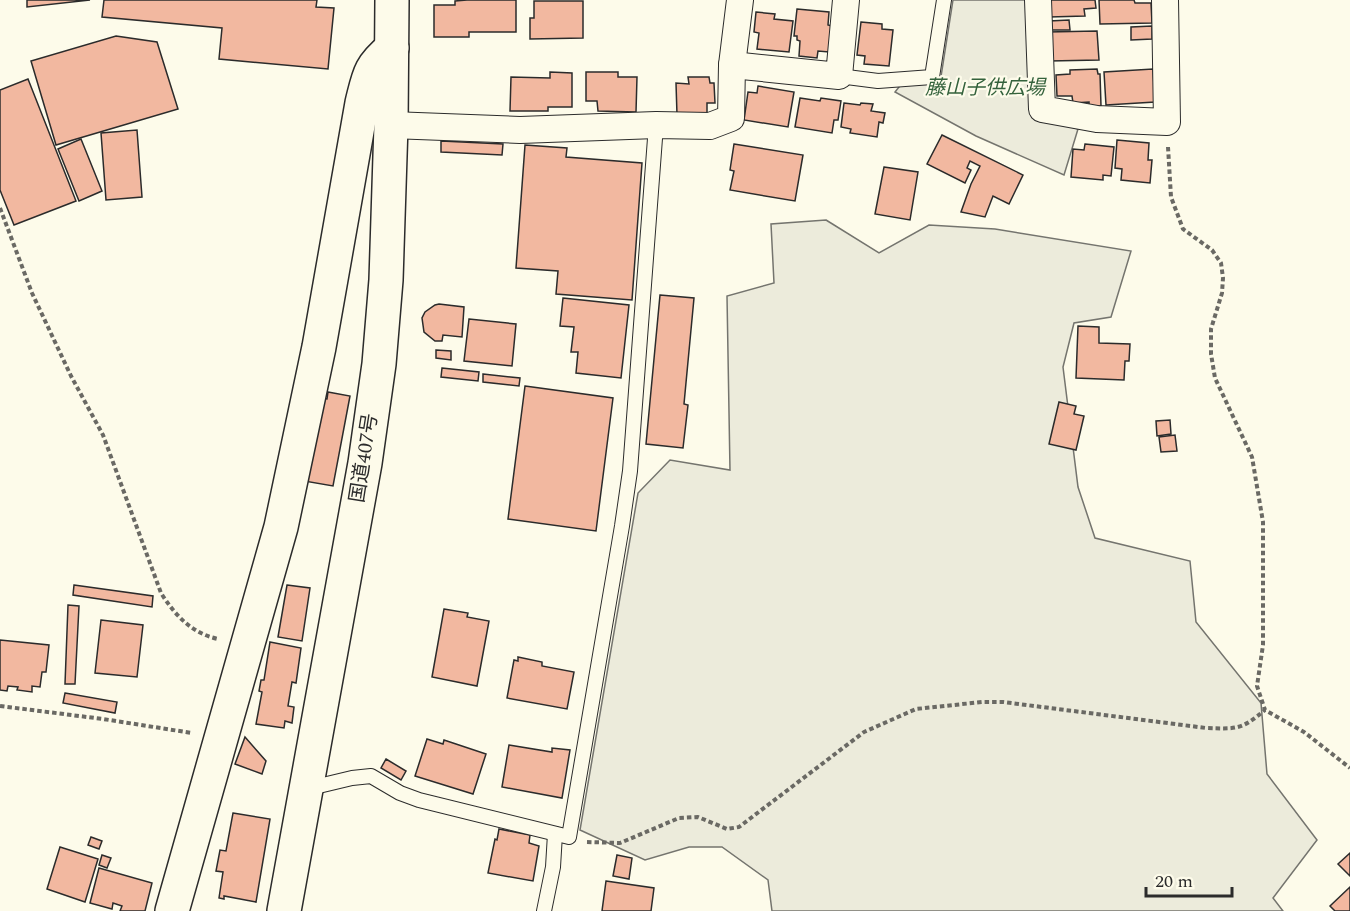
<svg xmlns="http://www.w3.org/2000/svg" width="1350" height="911" font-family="Spectral,'Noto Sans JP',serif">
<rect width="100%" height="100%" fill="#fdfbea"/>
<g fill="#ecebdb" stroke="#74746e" stroke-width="1.5">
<path d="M 953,0 L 1029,0 L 1032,115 L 1078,129 L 1064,175 L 976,136 L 895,92 L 903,82 L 940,83 Z"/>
<path d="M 826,220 L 879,253 L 929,225 L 995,229 L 1131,251 L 1111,317 L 1074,323 L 1063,367 L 1078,487 L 1095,538 L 1190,561 L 1196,622 L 1261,703 L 1267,774 L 1317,840 L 1273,898 L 1283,911 L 772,911 L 768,880 L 722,847 L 689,847 L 645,860 L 580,830 L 638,493 L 670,460 L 730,470 L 727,296 L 774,283 L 771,224 Z"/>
</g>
<g fill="#f2b8a0" stroke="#2b2b2b" stroke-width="1.5">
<path d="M 27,0 L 90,0 L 27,7 Z"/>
<path d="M 104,0 L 317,0 L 316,7 L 334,8 L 328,69 L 219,59 L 222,28 L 102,17 Z"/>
<path d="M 467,0 L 516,0 L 516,32 L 469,32 L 469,37 L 434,37 L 434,5 L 455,5 L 455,1 Z"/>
<path d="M 1048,0 L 1095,0 L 1096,8 L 1084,9 L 1085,16 L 1049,17 Z"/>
<path d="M 1099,0 L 1134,0 L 1135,3 L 1151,3 L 1152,23 L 1100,24 Z"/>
<path d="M 534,1 L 583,1 L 583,38 L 530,39 L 530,18 L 534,18 Z"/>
<path d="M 797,9 L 829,12 L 828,25 L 832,26 L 829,52 L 818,51 L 817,58 L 799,56 L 800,41 L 797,40 L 797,36 L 794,36 Z"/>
<path d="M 756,12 L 775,14 L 774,19 L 793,21 L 789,52 L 757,49 L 759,33 L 754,32 Z"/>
<path d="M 1069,20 L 1070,30 L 1049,30 L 1049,21 Z"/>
<path d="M 861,22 L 882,24 L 882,29 L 893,30 L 889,66 L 864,64 L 865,56 L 857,55 Z"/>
<path d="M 1152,26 L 1152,39 L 1131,40 L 1131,27 Z"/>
<path d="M 1097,31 L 1099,60 L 1049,61 L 1047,32 Z"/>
<path d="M 116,36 L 157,42 L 178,109 L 56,145 L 31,61 Z"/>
<path d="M 1097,69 L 1098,74 L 1100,74 L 1101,106 L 1089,106 L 1089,102 L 1073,103 L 1072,96 L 1057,96 L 1056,75 L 1070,74 L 1070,70 Z"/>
<path d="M 1153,69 L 1155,102 L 1106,105 L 1104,72 Z"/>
<path d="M 550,72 L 572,73 L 572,107 L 548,107 L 548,111 L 510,111 L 511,77 L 550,78 Z"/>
<path d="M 586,72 L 618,72 L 618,77 L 637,77 L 636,112 L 598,111 L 597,101 L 586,101 Z"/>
<path d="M 688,77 L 709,77 L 710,83 L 714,83 L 715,103 L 707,103 L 707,115 L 677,115 L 676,83 L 689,84 Z"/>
<path d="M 28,79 L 76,201 L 14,225 L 0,190 L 0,90 Z"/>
<path d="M 758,86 L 794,92 L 788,127 L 744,120 L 748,92 L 757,93 Z"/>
<path d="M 800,98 L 820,101 L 821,98 L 841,101 L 838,120 L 834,120 L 832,133 L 795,127 Z"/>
<path d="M 844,103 L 860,105 L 861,103 L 873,104 L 871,111 L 885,113 L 883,123 L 879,122 L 877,137 L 850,133 L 851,129 L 841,127 Z"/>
<path d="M 137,130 L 142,197 L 106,200 L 101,133 Z"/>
<path d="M 942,135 L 1023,175 L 1009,204 L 993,196 L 985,217 L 961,212 L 971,184 L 980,166 L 970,161 L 967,168 L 971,170 L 965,183 L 927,164 Z"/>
<path d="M 81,139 L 102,191 L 79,201 L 58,149 Z"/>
<path d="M 1117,140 L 1149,143 L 1148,160 L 1152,160 L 1150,183 L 1121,180 L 1122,169 L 1115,168 Z"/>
<path d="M 441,141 L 503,144 L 502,155 L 441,152 Z"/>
<path d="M 734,144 L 803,155 L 795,201 L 730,190 L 734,171 L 730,170 Z"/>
<path d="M 1085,144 L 1114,147 L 1111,176 L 1103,175 L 1103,180 L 1071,177 L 1073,149 L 1084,150 Z"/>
<path d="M 525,145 L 567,148 L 566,157 L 642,163 L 632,300 L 556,294 L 558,271 L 516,268 Z"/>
<path d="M 884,167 L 918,172 L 910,220 L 875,214 Z"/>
<path d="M 660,295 L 694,298 L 684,404 L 688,405 L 683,448 L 646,444 Z"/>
<path d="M 563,298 L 629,305 L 621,378 L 576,373 L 578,352 L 571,352 L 574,327 L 560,326 Z"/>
<path d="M 439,304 L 464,307 L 462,337 L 443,335 L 442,341 L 435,341 L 424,332 L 422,318 L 425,312 L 435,305 Z"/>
<path d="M 469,319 L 516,324 L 512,366 L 464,361 Z"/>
<path d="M 1078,326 L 1099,327 L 1099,343 L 1130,344 L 1129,361 L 1125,361 L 1124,380 L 1076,378 Z"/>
<path d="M 436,350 L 451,351 L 451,360 L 436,358 Z"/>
<path d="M 442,368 L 479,372 L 478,381 L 441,377 Z"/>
<path d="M 483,374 L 520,378 L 519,386 L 483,382 Z"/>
<path d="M 525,386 L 613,398 L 596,531 L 508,519 Z"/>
<path d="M 328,392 L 350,396 L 333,486 L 304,481 L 320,398 L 327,399 Z"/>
<path d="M 1059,402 L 1076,406 L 1074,414 L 1084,416 L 1076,450 L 1049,444 Z"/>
<path d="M 1170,420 L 1171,434 L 1157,436 L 1156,421 Z"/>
<path d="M 1175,435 L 1177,451 L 1161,452 L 1159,437 Z"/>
<path d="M 74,585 L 153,596 L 152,607 L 73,595 Z"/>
<path d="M 287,585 L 310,588 L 302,641 L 278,637 Z"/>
<path d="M 68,605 L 79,606 L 75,684 L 65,684 Z"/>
<path d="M 444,609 L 468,613 L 467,617 L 489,621 L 477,686 L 432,677 Z"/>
<path d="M 101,620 L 143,625 L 137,677 L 95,673 Z"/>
<path d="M 0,640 L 49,645 L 46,672 L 42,672 L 40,687 L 32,686 L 32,692 L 17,690 L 18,687 L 8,686 L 7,691 L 0,690 Z"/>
<path d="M 270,642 L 301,648 L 296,683 L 292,682 L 288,706 L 294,707 L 292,723 L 285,721 L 284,728 L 256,724 L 262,692 L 259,691 L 261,680 L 264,680 Z"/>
<path d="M 518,657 L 542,662 L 542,666 L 574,672 L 567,709 L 507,698 L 514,660 L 518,661 Z"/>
<path d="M 65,693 L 117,702 L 115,713 L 63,703 Z"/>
<path d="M 245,737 L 266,761 L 262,774 L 235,764 Z"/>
<path d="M 427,739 L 443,744 L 444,740 L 486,754 L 473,794 L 415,776 Z"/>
<path d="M 509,745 L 552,752 L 552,748 L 570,750 L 562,798 L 502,787 Z"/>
<path d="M 386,759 L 406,771 L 401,780 L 381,768 Z"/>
<path d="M 233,813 L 270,819 L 256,902 L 224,896 L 224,899 L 219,898 L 223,872 L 216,871 L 220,850 L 226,851 Z"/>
<path d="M 499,829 L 530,835 L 529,843 L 539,846 L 533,881 L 488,873 L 495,839 L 497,840 Z"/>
<path d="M 91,837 L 102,841 L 99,849 L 88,845 Z"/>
<path d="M 60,847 L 98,859 L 85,902 L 47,889 Z"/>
<path d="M 1350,853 L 1350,876 L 1338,864 Z"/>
<path d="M 102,855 L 111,858 L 107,868 L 99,865 Z"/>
<path d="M 617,855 L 632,858 L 629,879 L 613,876 Z"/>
<path d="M 99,868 L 152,883 L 145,911 L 120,911 L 122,906 L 113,903 L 112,909 L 90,903 Z"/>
<path d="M 606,881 L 654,888 L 651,911 L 602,911 Z"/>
<path d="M 1350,887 L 1350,911 L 1335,911 L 1330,906 Z"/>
</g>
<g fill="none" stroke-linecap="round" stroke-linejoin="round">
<defs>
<g id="lane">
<path d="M 839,76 L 878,81 L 932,77 L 944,0"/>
<path d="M 306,789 L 352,778 L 371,776 L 400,793 L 419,800 L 569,837 L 622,526 L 630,471 L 656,125"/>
<path d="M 544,911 L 553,867 L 555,834"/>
</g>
<g id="street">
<path d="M 1038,0 L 1042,109 L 1097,119 L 1167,122 L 1165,0"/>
<path d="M 732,65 L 839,76 L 846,0"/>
<path d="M 391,125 L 520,130 L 656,125 L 710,126 L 731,118 L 732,65 L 740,0"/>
</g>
<path id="secondary" d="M 172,911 L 281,527 L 319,347 L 362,103 C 369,75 369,67 392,48"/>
<path id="highway" d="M 284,911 L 365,463 L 379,364 L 386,280 L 391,125 L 392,0"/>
</defs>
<use href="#lane" stroke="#2b2b2b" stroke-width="16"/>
<use href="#street" stroke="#2b2b2b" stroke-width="28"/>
<use href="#secondary" stroke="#2b2b2b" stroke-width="36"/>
<use href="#highway" stroke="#2b2b2b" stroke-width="36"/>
<g stroke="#6a6964" stroke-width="4" stroke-dasharray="4.5 3" stroke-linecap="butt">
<path d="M 1168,147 L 1171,197 L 1183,229 L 1212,250 L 1221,263 L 1223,278 L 1222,293 L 1211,329 L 1211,354 L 1215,378 L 1252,457 L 1263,522 L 1263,645 L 1257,686 L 1265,710 L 1304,732 L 1350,768"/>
<path d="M 0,208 L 32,293 L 71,376 L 103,435 L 161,593 C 175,615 191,633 218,639"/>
<path d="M 0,706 L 103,719 L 192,733"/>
<path d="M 587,842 L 620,843 L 679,818 L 698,817 L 727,829 L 739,827 L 864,732 L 916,709 L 982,702 L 1003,702 L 1206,728 C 1237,729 1241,730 1265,710"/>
</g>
<use href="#lane" stroke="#fdfbea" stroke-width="14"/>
<use href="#street" stroke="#fdfbea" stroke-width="26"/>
<use href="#secondary" stroke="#fdfbea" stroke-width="33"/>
<use href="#highway" stroke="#fdfbea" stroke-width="33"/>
</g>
<g text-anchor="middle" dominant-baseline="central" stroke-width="4.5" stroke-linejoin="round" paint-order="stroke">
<g font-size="20" font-style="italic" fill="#34623c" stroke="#fdfbea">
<text x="985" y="88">藤山子供広場</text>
</g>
<g font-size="20" fill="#2b2b2b" stroke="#fdfbea">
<text transform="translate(364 458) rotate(-81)">国道407号</text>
</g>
</g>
<path d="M1146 887v9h86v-9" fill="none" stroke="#2b2b2b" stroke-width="3"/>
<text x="1155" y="887" font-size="18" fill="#2b2b2b" stroke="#fdfbea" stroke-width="4.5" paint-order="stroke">20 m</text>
</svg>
